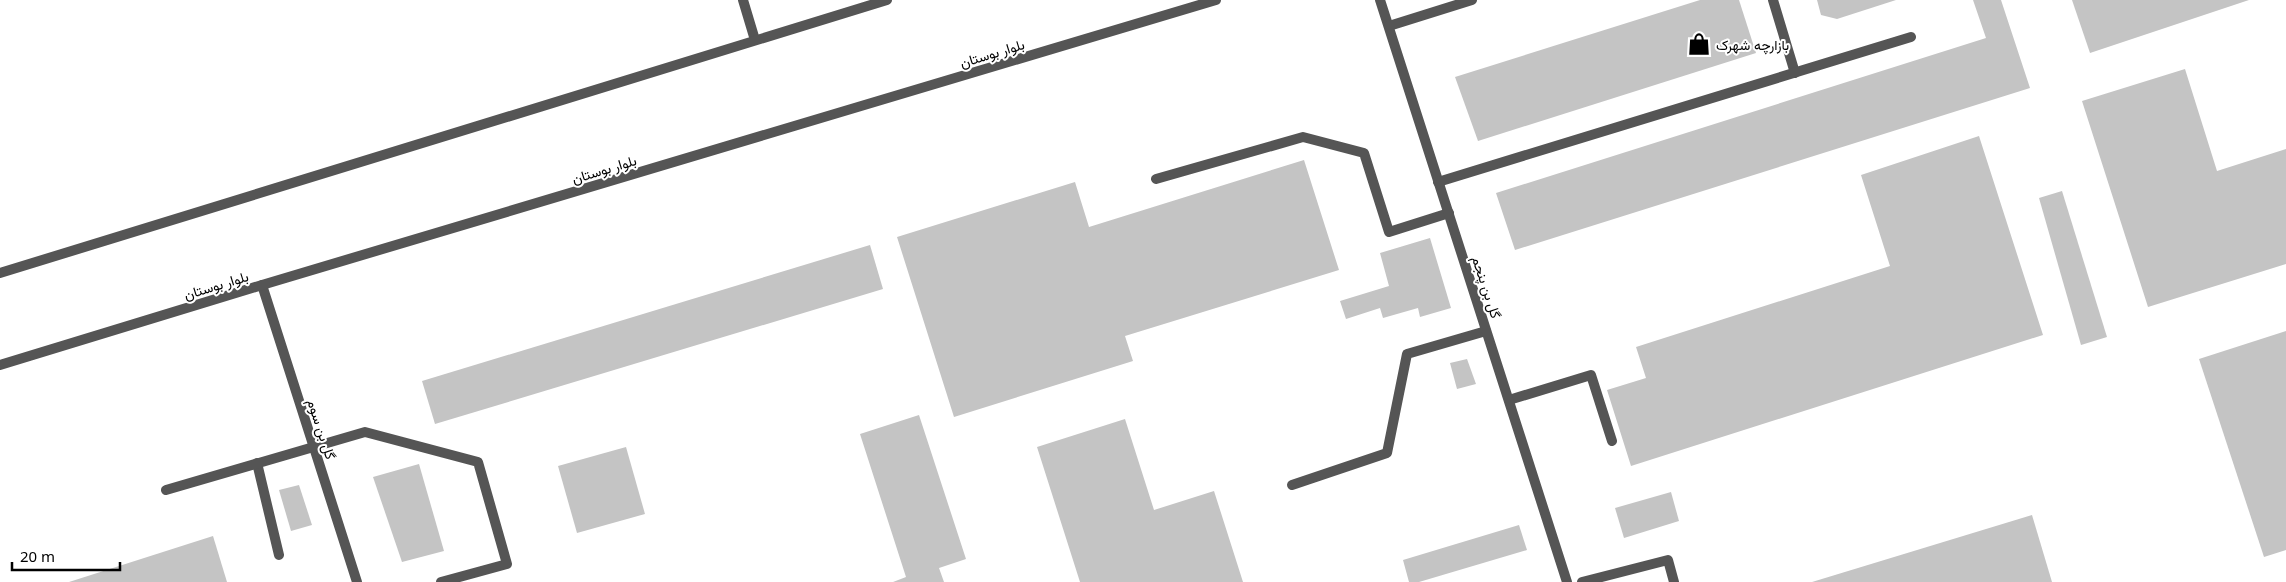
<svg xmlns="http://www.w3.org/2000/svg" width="2286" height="582" font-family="'Noto Sans',Vazirmatn,sans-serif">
<rect width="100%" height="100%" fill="#fff"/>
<g fill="#c4c4c4">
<path d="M 1700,0 L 1739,0 L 1756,53 L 1478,141 L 1455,77 Z"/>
<path d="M 1817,0 L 1896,0 L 1837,19 L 1821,15 Z"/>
<path d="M 1973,0 L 2001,0 L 2030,88 L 1515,250 L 1496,193 L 1986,38 Z"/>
<path d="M 2072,0 L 2249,0 L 2090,53 Z"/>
<path d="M 2185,69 L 2217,171 L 2286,149 L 2286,264 L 2148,307 L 2082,101 Z"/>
<path d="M 1979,136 L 2043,335 L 1631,466 L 1607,390 L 1646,378 L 1636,347 L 1890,266 L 1861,175 Z"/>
<path d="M 1304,160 L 1339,270 L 1125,336 L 1133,361 L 954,417 L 897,237 L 1075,182 L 1089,227 Z"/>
<path d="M 2062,191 L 2107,337 L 2081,345 L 2039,198 Z"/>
<path d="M 1430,238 L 1451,308 L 1420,317 L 1418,308 L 1383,318 L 1380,308 L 1346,319 L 1340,301 L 1389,286 L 1380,253 Z"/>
<path d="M 870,245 L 883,289 L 435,424 L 422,381 Z"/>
<path d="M 2286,331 L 2286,550 L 2264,557 L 2199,359 Z"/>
<path d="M 1467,359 L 1476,384 L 1457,389 L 1450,363 Z"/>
<path d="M 919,415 L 966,559 L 939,568 L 944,582 L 893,582 L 906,577 L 860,434 Z"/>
<path d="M 1125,419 L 1154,510 L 1214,491 L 1243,582 L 1080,582 L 1037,447 Z"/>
<path d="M 626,447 L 645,514 L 577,533 L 558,466 Z"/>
<path d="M 419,464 L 444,551 L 402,562 L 373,477 Z"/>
<path d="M 299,485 L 312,525 L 291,531 L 279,490 Z"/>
<path d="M 1671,492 L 1679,521 L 1624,538 L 1615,508 Z"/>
<path d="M 2032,515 L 2052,582 L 1812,582 Z"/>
<path d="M 1519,525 L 1527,550 L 1419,582 L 1409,582 L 1403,560 Z"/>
<path d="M 213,536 L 227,582 L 69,582 Z"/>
</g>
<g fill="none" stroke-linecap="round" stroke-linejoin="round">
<g stroke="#555" stroke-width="10">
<path d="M 1156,179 L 1303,137 L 1364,153 L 1389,232 L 1449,213"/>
<path d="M 1509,400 L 1591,375 L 1612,441"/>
<path d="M 257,463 L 279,555"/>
<path d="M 1292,485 L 1387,453 L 1407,354 L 1486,331"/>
<path d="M 166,490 L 365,432 L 478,462 L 507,564 L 441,582"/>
<path d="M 1582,582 L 1668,560 L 1674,582"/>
</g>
<g stroke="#555" stroke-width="10">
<path d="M 743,0 L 755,40"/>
<path d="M 1380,0 L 1567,582"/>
<path d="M 1773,0 L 1795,73"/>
<path d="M 1389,26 L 1472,0"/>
<path d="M 1438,182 L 1911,37"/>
<path d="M 262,285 L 357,582"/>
</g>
<g stroke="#555" stroke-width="10">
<path d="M 0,273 L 887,0"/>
<path d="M 0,365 L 262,285 L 1216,0"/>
</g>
</g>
<defs>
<symbol id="shop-bare" viewBox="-9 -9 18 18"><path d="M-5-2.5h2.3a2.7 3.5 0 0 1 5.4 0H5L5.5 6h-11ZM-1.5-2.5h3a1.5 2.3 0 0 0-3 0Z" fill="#000" stroke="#fff" stroke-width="2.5" paint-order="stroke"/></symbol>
</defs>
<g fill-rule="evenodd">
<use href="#shop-bare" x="1683" y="28" width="32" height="32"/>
</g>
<g text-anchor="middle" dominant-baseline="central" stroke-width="4" stroke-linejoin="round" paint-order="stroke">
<g font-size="14" fill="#000" stroke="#fff" text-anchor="start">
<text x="1716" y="44">بازارچه شهرک</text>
</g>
<g font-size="14" fill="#000" stroke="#fff">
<text transform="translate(992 53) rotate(-17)">بلوار بوستان</text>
<text transform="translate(604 169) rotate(-17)">بلوار بوستان</text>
<text transform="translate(216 285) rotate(-17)">بلوار بوستان</text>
<text transform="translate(1487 287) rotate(72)">گل بن پنجم</text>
<text transform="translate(322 429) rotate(72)">گل بن سوم</text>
</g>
</g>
<path d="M12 562v8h108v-8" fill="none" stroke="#000000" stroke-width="2.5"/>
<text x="20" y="562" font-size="15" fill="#000000" stroke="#ffffff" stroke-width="4" paint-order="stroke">20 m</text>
</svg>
